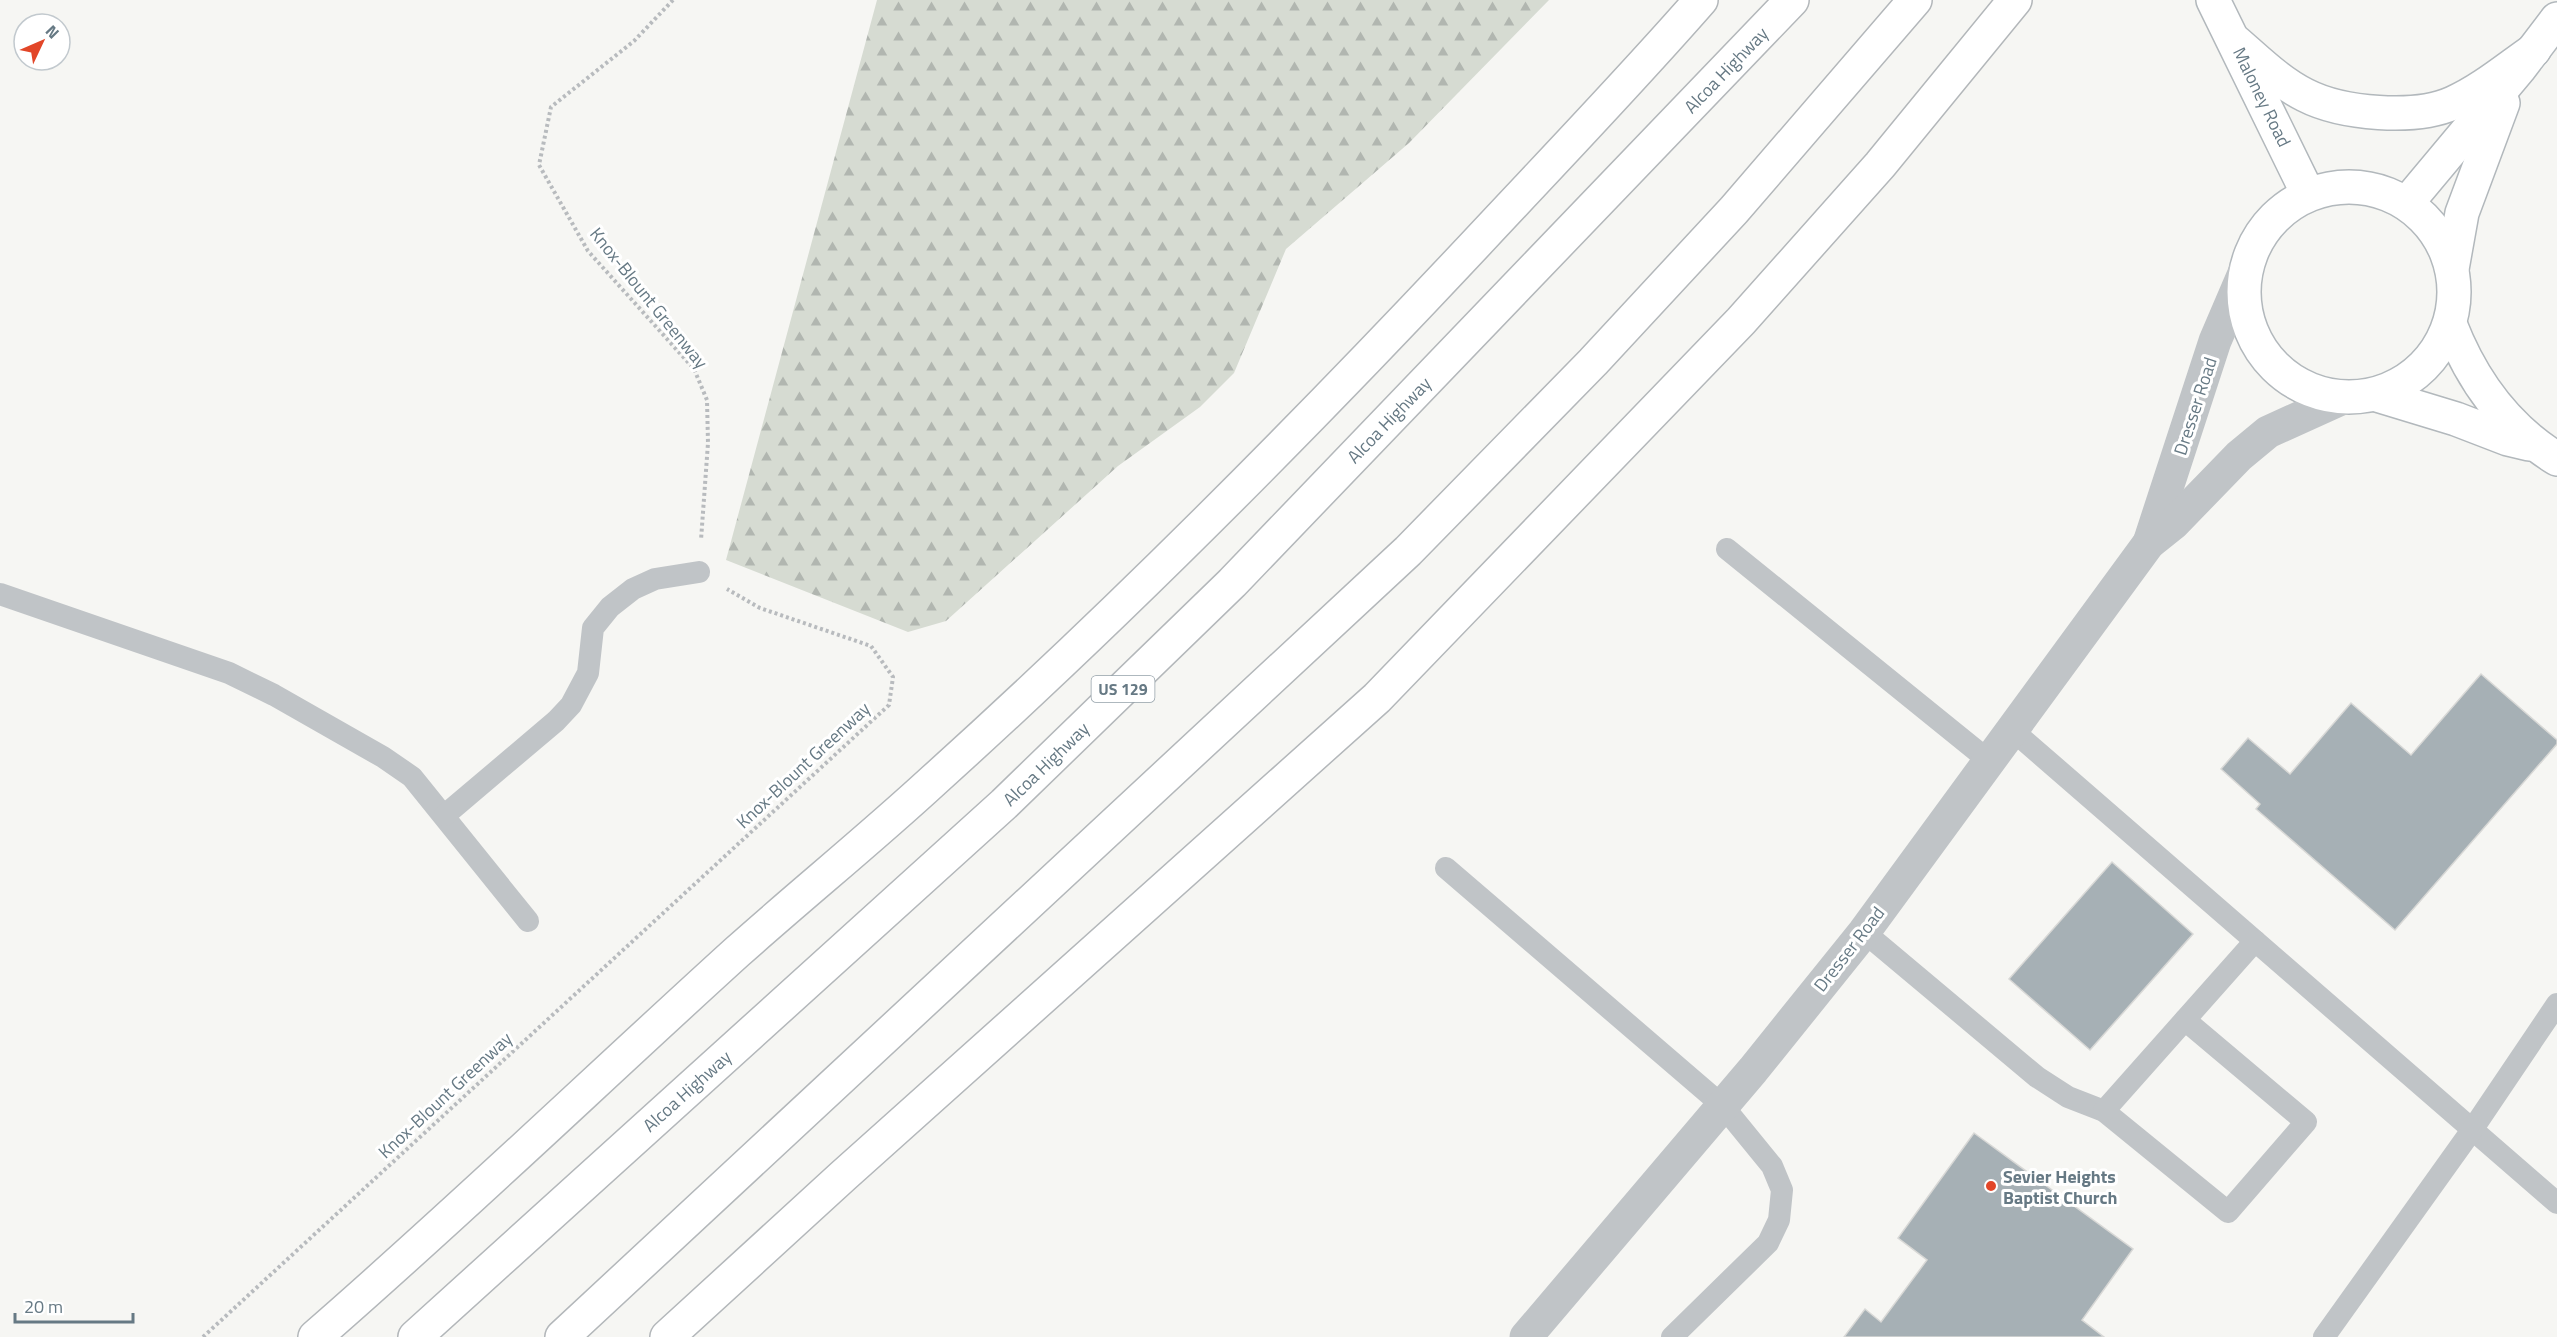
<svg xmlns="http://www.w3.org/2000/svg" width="2557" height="1337" font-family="'Titillium Web',sans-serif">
<defs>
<pattern id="forest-firs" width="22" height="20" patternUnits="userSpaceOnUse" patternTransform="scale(1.5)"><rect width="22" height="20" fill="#d6dbd2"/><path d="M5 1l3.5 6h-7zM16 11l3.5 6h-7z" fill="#b1b6b0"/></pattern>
</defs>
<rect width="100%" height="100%" fill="#f6f6f3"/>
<path fill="url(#forest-firs)" d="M 877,0 L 1549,0 L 1409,143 L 1286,249 L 1234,373 L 1200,407 L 1118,466 L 946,621 L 908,632 L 726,560 Z"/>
<g fill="#a6b0b5" stroke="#d8d8d6" stroke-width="1.5">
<path d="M 2481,674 L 2557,740 L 2557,744 L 2395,930 L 2256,809 L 2260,804 L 2221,769 L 2248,738 L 2290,774 L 2351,703 L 2411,755 Z"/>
<path d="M 2112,862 L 2193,934 L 2090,1050 L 2009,979 Z"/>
<path d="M 1974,1133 L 2133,1249 L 2082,1320 L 2104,1337 L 1844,1337 L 1865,1309 L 1881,1322 L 1927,1260 L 1898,1238 Z"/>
</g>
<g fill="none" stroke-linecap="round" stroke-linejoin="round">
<defs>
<g id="secondary">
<path d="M 2213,0 L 2308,194"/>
<path d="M 2236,42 C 2258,61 2279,82 2305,95 C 2342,114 2415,120 2453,103 C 2482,90 2508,68 2534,50"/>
<circle cx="2349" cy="292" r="105"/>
<path d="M 2407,203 L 2519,69 L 2557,19"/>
<path d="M 2452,269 L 2462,213 L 2503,103"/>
<path d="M 2450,324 C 2472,381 2505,427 2557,459"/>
<path d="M 2377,395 L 2456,419 L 2508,439 L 2529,444"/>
</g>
<g id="highway">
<path d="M 315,1337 C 459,1212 596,1080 737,952 C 802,894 870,839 934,780 C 1126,607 1308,423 1484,235 C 1557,157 1631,80 1701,0"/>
<path d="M 415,1337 L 1004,804 L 1232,583 L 1792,0"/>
<path d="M 562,1337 L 1408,551 L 1593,362 L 1734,210 L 1915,0"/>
<path d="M 667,1337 L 843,1176 L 1377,698 L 1741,321 L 1880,165 L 2015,0"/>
</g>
</defs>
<use href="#secondary" stroke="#b2b8bc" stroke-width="36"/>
<use href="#highway" stroke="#b3b7ba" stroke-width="36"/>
<g stroke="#b8bbbe" stroke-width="4" stroke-dasharray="3 3" stroke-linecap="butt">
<path d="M 673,0 L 634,41 L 551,107 L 539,165 L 588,251 L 694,369 L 707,400 L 708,443 L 701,540"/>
<path d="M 203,1337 L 889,705 L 893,677 L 871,646 L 760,608 L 727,589"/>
</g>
<g stroke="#c0c4c7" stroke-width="22">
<path d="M 1727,549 L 1988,760"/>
<path d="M 0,594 L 229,673 L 274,695 L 383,757 L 412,777 L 528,921"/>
<path d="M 2011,729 L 2557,1203"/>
<path d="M 445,815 L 556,721 L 571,705 L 588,673 L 593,628 L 610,607 L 633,589 L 655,579 L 699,572"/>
<path d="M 1446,868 L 1723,1106 L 1772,1166 L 1782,1190 L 1779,1220 L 1768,1243 L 1672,1337"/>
<path d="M 1864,932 L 2037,1077 L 2068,1097 L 2104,1111 L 2228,1212 L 2306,1122 L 2185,1020"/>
<path d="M 2104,1111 L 2255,941"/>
<path d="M 2324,1337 L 2472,1130 L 2557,1004"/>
</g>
<g stroke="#c0c4c7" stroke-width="33">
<path d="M 2149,543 L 2215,341 L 2245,271"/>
<path d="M 1526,1337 L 1753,1070 L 1864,932 L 2149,543 L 2174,523 L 2239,456 L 2268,432 L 2341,399"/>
</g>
<use href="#secondary" stroke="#fff" stroke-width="33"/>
<use href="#highway" stroke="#fff" stroke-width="33"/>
</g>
<circle fill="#e24628" stroke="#fff" stroke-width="2" cx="1991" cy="1186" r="6"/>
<g text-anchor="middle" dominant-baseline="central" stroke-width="6" stroke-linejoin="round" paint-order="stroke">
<rect fill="#fff" stroke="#94a1a9" stroke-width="1.5" x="1091.5" y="676" width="63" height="26" rx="4.5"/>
<g font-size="16" font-weight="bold" fill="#667984">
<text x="1123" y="689">US 129</text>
</g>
<g font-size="18" fill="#667984" stroke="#fff">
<text transform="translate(1726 70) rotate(-46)">Alcoa Highway</text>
<text transform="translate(2262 97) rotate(64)">Maloney Road</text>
<text transform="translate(649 298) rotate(51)">Knox-Blount Greenway</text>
<text transform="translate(2195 406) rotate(-72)">Dresser Road</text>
<text transform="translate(1389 420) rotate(-46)">Alcoa Highway</text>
<text transform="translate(1046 764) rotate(-44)">Alcoa Highway</text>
<text transform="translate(803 765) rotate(-43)">Knox-Blount Greenway</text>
<text transform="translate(1849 949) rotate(-52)">Dresser Road</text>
<text transform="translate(687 1091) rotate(-42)">Alcoa Highway</text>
<text transform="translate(445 1095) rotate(-43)">Knox-Blount Greenway</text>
</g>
<g font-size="18" font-weight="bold" fill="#667984" stroke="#fff" text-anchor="start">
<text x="2003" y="1176">Sevier Heights<tspan x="2003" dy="21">Baptist Church</tspan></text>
</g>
</g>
<g transform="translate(42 42) rotate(46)"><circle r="28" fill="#ffffff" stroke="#c2c9ce" stroke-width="1.5"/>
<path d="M0-4.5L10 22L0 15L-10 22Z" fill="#e24628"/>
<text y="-9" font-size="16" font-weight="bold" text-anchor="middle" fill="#667984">N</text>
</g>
<path d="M15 1313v9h118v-9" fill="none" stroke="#667984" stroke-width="3"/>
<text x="24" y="1313" font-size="18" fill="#667984" stroke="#ffffff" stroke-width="4.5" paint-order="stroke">20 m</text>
</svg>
